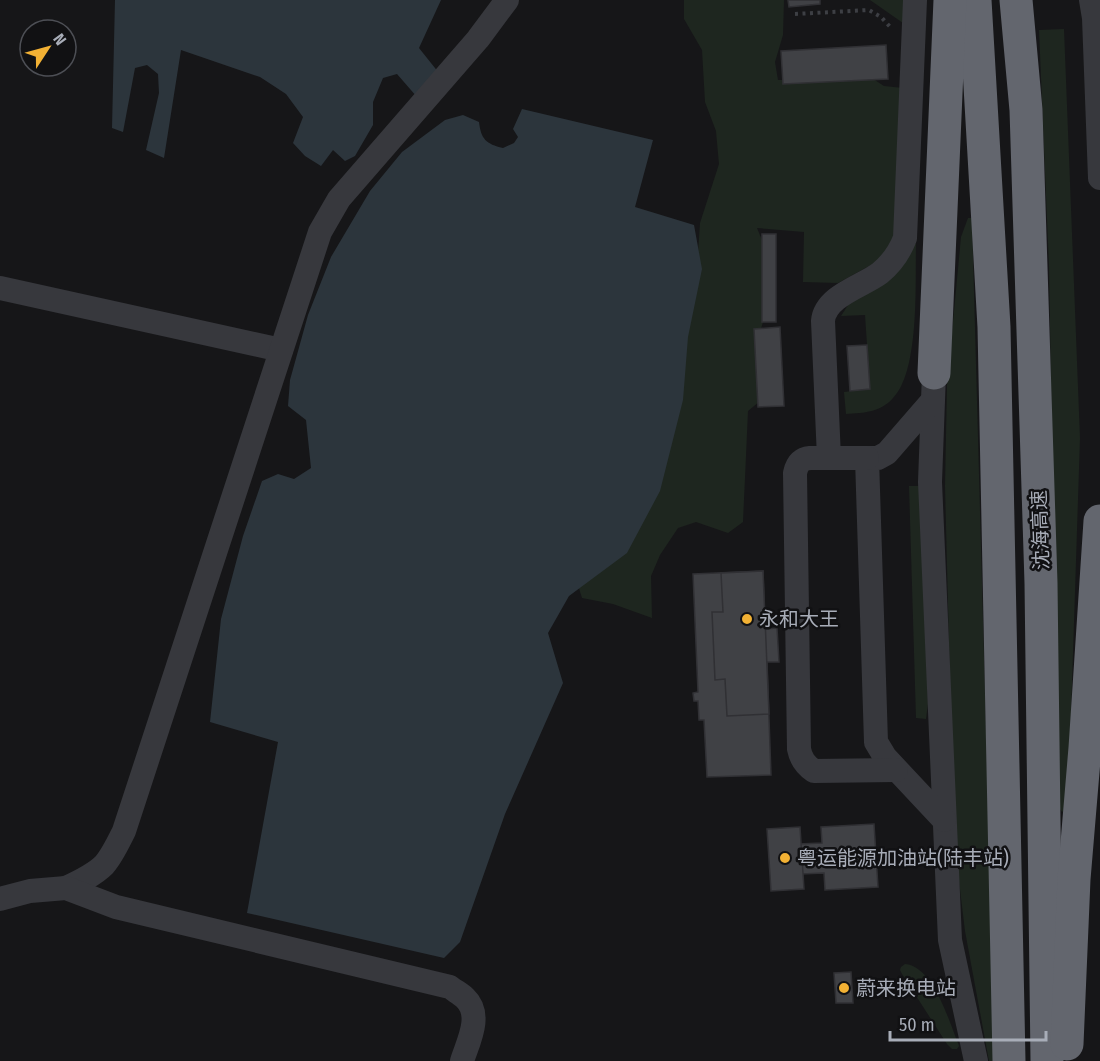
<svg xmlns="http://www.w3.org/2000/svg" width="1100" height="1061" font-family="'Fira Sans Condensed','Noto Sans SC',sans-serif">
<rect width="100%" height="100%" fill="#161618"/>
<g fill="#1e261f">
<path d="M 684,0 L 784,0 L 783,35 L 775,62 L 778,80 L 826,80 L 864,73 L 884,86 L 903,88 L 896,233 L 882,259 L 838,283 L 803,282 L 804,232 L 757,228 L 766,250 L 765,315 L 758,339 L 765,397 L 748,411 L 743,522 L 728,533 L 696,522 L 678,528 L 660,555 L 651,576 L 652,618 L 613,604 L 582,598 L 573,569 L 697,268 L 700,223 L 719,164 L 716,131 L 705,102 L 702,50 L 684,19 Z"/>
<path d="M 870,0 L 903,0 L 903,23 Z"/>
<path d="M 1064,29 L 1080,438 L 1068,807 L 1062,812 L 1058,806 L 1049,266 L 1039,30 Z"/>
<path d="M 968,218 L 972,218 L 995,1061 L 989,1061 L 965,931 L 958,873 L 953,802 L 945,486 L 947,385 L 961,237 Z"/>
<path d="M 912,244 L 916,244 C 915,282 920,371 893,398 C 881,412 864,413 846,414 L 844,392 L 870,389 L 865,315 L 841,316 L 850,302 Z"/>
<path d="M 909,486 L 921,486 L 928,703 L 926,719 L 916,718 Z"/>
<path d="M 905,964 C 933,966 949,1021 958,1043 L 959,1046 L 957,1049 L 952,1049 L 947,1044 L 902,974 L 900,970 L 901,967 Z"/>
</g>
<g fill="#2c353c">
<path d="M 115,0 L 441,0 L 419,48 L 439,73 L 417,97 L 397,74 L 383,78 L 373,102 L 373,125 L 355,156 L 345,161 L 333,150 L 321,166 L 305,156 L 293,143 L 303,117 L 286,94 L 260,77 L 181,50 L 164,158 L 146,150 L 159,93 L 158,74 L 147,65 L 135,68 L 123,132 L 112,128 Z"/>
<path d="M 522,109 L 653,140 L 635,207 L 694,225 L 702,269 L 688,337 L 683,400 L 660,491 L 627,553 L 569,596 L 548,633 L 563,683 L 505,814 L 460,942 L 444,958 L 247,913 L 278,742 L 210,722 L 221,619 L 243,536 L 262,481 L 278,474 L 294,479 L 311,468 L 306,420 L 288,406 L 290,380 L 308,315 L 331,257 L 370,191 L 402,152 L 445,120 L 463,115 L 479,122 C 481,139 486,144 503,148 L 514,143 L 518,137 L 513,129 Z"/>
</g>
<g fill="#404145" stroke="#303034" stroke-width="1.5">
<path d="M 788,0 L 820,0 L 820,4 L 789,7 Z"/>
<path d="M 886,45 L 888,79 L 783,84 L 781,51 Z"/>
<rect x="762" y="234" width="14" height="88"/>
<path d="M 780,327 L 784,406 L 758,407 L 754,329 Z"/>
<path d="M 867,345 L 870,389 L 850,391 L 847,346 Z"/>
<path d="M 763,571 L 765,629 L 777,628 L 779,662 L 767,662 L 771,775 L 707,777 L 704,720 L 699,720 L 698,701 L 694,701 L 693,693 L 698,692 L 693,574 Z"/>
<path d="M 763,571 L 769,714 L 727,716 L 725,679 L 715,680 L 712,612 L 723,612 L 721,573 Z"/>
<path d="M 874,824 L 878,887 L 825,890 L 824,873 L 801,874 L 799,844 L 822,843 L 821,827 Z"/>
<path d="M 800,827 L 804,889 L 771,891 L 767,829 Z"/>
<path d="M 851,972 L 853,1003 L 836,1003 L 834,973 Z"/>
</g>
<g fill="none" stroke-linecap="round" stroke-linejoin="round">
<path stroke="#3d3f44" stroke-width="4" stroke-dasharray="3 4.5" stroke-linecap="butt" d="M 795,14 L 869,10 L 881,17 L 892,29"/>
<g stroke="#37383d" stroke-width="24">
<path d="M 1091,0 L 1094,18 L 1100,178"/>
<path d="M 0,288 L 281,350"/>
<path d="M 934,373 L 930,482 L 950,940 L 976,1061"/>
<path d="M 933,400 L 887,453 L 878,458 L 867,458 L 876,742 L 885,757 L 944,820"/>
<path d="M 829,458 L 823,321 C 825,296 863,286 880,273 C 891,264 900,251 905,238 L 915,0"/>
<path d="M 867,458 L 810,458 C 800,459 797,464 795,473 L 799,749 C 801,759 805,765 814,771 L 896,770"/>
<path d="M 66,888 C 79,882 94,875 104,865 C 112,856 118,843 124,831 L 320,232 L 339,199 L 478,39 L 507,0"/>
<path d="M 0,899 L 30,891 L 66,888 L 116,907 L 450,987 C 455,991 461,994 465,998 C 483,1015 468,1042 462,1061"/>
</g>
<g stroke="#63666e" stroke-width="33">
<path d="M 975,0 L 994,327 L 1009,1061"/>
<path d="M 1016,0 L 1026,110 L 1041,583 L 1047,1061"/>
<path d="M 934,373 L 950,0"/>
<path d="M 1067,1044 L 1074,879 L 1085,748 L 1100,521"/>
</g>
</g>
<g fill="#f2b134" stroke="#111113" stroke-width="2">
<circle cx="747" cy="619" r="6"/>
<circle cx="785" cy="858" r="6"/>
<circle cx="844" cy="988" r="6"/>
</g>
<g text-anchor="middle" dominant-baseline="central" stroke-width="5" stroke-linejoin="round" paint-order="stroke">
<g font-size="20" fill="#a8adb8" stroke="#111113">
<text transform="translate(1040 530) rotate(-92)">沈海高速</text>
</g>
<g font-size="20" fill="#a8adb8" stroke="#111113" text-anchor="start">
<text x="759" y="619">永和大王</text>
<text x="797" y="858">粤运能源加油站(陆丰站)</text>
<text x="856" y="988">蔚来换电站</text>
</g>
</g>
<g transform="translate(48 48) rotate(54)"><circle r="28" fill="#111113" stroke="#4d4f55" stroke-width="1.5"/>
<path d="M0-4.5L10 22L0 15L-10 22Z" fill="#f2b134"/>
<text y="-9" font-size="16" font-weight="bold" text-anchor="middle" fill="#a8adb8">N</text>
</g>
<path d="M890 1031v9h156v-9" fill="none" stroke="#a8adb8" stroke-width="3"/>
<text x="899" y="1031" font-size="18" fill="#a8adb8" stroke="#111113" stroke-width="4.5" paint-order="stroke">50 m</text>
</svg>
